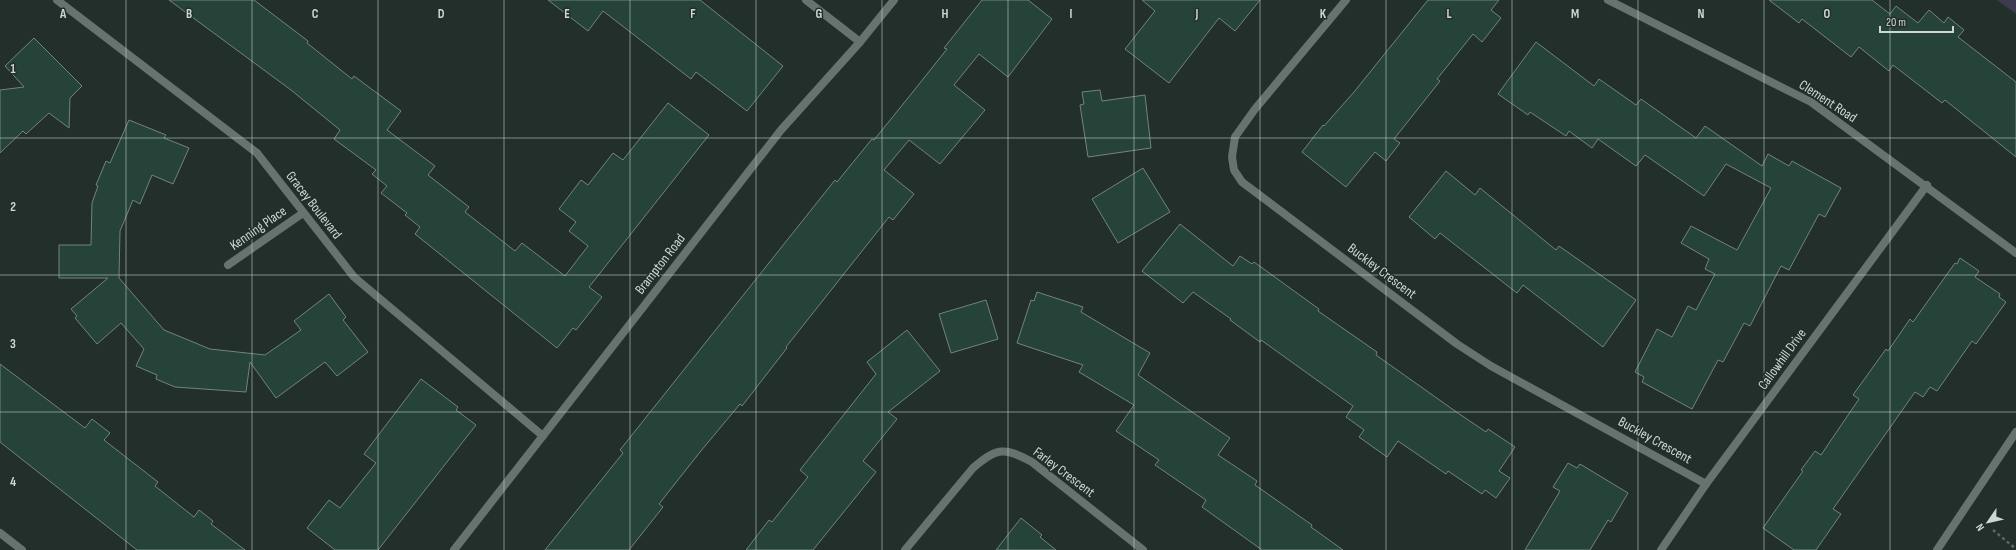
<svg xmlns="http://www.w3.org/2000/svg" width="2016" height="550" font-family="'Sofia Sans Condensed',sans-serif">
<rect width="100%" height="100%" fill="#222f2a"/>
<path fill="#3e3a4f" d="M 1997,0 L 2016,0 L 2016,14 Z"/>
<g fill="#254339" stroke="#74837d">
<path d="M 169,0 L 254,0 L 308,41 L 307,43 L 352,79 L 354,76 L 401,111 L 387,130 L 435,166 L 428,175 L 469,207 L 465,212 L 515,251 L 522,243 L 565,276 L 588,246 L 569,231 L 576,222 L 559,209 L 581,180 L 588,185 L 613,153 L 623,160 L 668,103 L 709,135 L 589,287 L 602,297 L 576,330 L 573,328 L 557,348 L 415,234 L 420,227 L 405,215 L 407,213 L 381,193 L 387,186 L 372,174 L 376,170 L 334,139 L 340,130 L 291,90 Z"/>
<path d="M 548,0 L 700,0 L 783,66 L 747,111 L 696,72 L 691,79 L 603,11 L 588,31 Z"/>
<path d="M 982,0 L 1028,0 L 1052,19 L 1008,77 L 979,54 L 954,85 L 985,110 L 940,164 L 909,140 L 884,170 L 914,194 L 893,220 L 889,217 L 786,347 L 787,348 L 742,406 L 740,404 L 700,452 L 659,504 L 663,507 L 629,550 L 545,550 L 623,453 L 620,450 L 835,180 L 837,182 L 872,139 L 874,140 L 912,93 L 947,49 L 944,48 Z"/>
<path d="M 1142,0 L 1260,0 L 1235,31 L 1219,18 L 1169,83 L 1125,49 L 1155,11 Z"/>
<path d="M 1428,0 L 1499,0 L 1491,10 L 1501,18 L 1482,42 L 1473,34 L 1437,79 L 1440,81 L 1394,139 L 1400,143 L 1386,161 L 1375,152 L 1346,187 L 1302,152 L 1323,125 L 1324,126 L 1354,92 Z"/>
<path d="M 1769,0 L 1872,0 L 1890,14 L 1896,6 L 1918,23 L 1929,10 L 1944,23 L 1948,17 L 1964,30 L 1958,37 L 2016,82 L 2016,157 L 1945,100 L 1942,103 L 1893,65 L 1889,71 L 1859,47 L 1851,57 L 1802,19 L 1799,23 Z"/>
<path d="M 34,38 L 82,86 L 70,98 L 69,128 L 49,113 L 26,134 L 23,131 L 0,153 L 0,90 L 24,87 L 5,66 Z"/>
<path d="M 1536,42 L 1594,86 L 1599,79 L 1636,105 L 1641,99 L 1696,138 L 1705,126 L 1762,166 L 1768,154 L 1789,166 L 1792,161 L 1841,188 L 1825,217 L 1819,214 L 1789,270 L 1781,266 L 1750,326 L 1744,323 L 1723,362 L 1718,360 L 1692,409 L 1642,382 L 1644,377 L 1635,372 L 1657,329 L 1672,337 L 1688,306 L 1696,310 L 1715,274 L 1705,269 L 1709,259 L 1681,243 L 1691,226 L 1737,250 L 1771,188 L 1726,164 L 1704,196 L 1645,155 L 1636,166 L 1598,139 L 1592,148 L 1569,131 L 1566,136 L 1530,112 L 1528,115 L 1498,94 Z"/>
<path d="M 1100,90 L 1102,101 L 1145,95 L 1151,148 L 1088,157 L 1080,105 L 1084,104 L 1082,92 Z"/>
<path d="M 129,120 L 166,135 L 164,138 L 189,148 L 173,184 L 152,175 L 140,204 L 133,200 L 120,231 L 119,278 L 164,330 L 210,349 L 265,355 L 301,330 L 294,321 L 329,294 L 346,317 L 343,320 L 368,352 L 337,376 L 325,362 L 276,398 L 250,362 L 246,392 L 175,387 L 156,379 L 157,375 L 136,366 L 144,349 L 121,323 L 97,344 L 75,318 L 77,316 L 71,309 L 108,278 L 59,278 L 59,245 L 91,245 L 92,203 L 98,186 L 96,185 L 106,161 L 110,163 Z"/>
<path d="M 1143,168 L 1170,212 L 1118,243 L 1092,199 Z"/>
<path d="M 1446,171 L 1475,195 L 1480,188 L 1556,250 L 1559,246 L 1636,300 L 1603,347 L 1523,285 L 1517,293 L 1440,233 L 1435,239 L 1409,217 Z"/>
<path d="M 1180,224 L 1233,266 L 1240,256 L 1252,264 L 1254,262 L 1319,309 L 1318,311 L 1377,352 L 1376,355 L 1455,411 L 1486,432 L 1488,429 L 1515,447 L 1499,471 L 1510,478 L 1496,498 L 1485,490 L 1482,494 L 1448,471 L 1446,474 L 1398,441 L 1387,457 L 1359,437 L 1364,430 L 1346,417 L 1353,406 L 1261,340 L 1260,342 L 1230,320 L 1231,319 L 1193,292 L 1183,303 L 1142,271 Z"/>
<path d="M 1960,258 L 1979,271 L 1975,277 L 2000,294 L 1999,297 L 2006,302 L 1976,344 L 1972,341 L 1937,391 L 1930,387 L 1923,397 L 1915,392 L 1833,509 L 1841,514 L 1816,550 L 1794,550 L 1763,528 L 1803,471 L 1801,470 L 1815,451 L 1821,455 L 1844,421 L 1859,399 L 1853,395 L 1886,349 L 1888,351 L 1910,319 L 1913,322 L 1955,263 L 1957,264 Z"/>
<path d="M 1037,292 L 1083,307 L 1081,312 L 1150,353 L 1138,375 L 1230,438 L 1218,455 L 1257,481 L 1255,485 L 1312,525 L 1311,527 L 1343,550 L 1262,550 L 1202,507 L 1206,500 L 1155,465 L 1159,460 L 1116,431 L 1134,405 L 1079,372 L 1083,365 L 1017,343 L 1031,300 L 1034,301 Z"/>
<path d="M 986,300 L 998,339 L 951,353 L 939,314 Z"/>
<path d="M 907,330 L 940,371 L 888,412 L 897,419 L 863,461 L 876,472 L 813,550 L 746,550 L 769,520 L 772,522 L 808,477 L 800,470 L 876,374 L 867,362 Z"/>
<path d="M 0,364 L 85,428 L 92,419 L 110,433 L 104,440 L 158,482 L 155,486 L 194,517 L 199,510 L 213,521 L 211,524 L 245,550 L 137,550 L 0,442 Z"/>
<path d="M 421,379 L 458,407 L 456,410 L 476,425 L 378,550 L 335,550 L 307,528 L 329,500 L 340,508 L 376,463 L 364,454 Z"/>
<path d="M 1568,463 L 1577,468 L 1580,464 L 1628,493 L 1611,522 L 1608,520 L 1590,550 L 1525,550 L 1560,491 L 1553,487 Z"/>
<path d="M 1021,518 L 1042,535 L 1040,537 L 1056,550 L 996,550 Z"/>
</g>
<g fill="none" stroke-linecap="round" stroke-linejoin="round">
<path stroke="#5c6863" stroke-width="2.5" stroke-dasharray="3 3" stroke-linecap="butt" d="M 1993,530 L 2016,549"/>
<path stroke="#66736e" stroke-width="8" d="M 1937,550 L 2016,432"/>
<g stroke="#66736e" stroke-width="8">
<path d="M 57,0 L 257,153 L 354,277 L 543,436"/>
<path d="M 806,0 L 860,42"/>
<path d="M 1346,0 L 1255,109 L 1235,137 L 1232,157 L 1234,170 L 1242,182 L 1457,344 L 1491,366 L 1706,484"/>
<path d="M 1608,0 L 1811,102 L 2016,253"/>
<path d="M 228,265 L 303,213"/>
<path d="M 0,533 L 22,550"/>
<path d="M 454,550 L 781,130 L 860,42 L 894,0"/>
<path d="M 905,550 L 973,468 C 997,447 1005,447 1032,462 L 1143,550"/>
<path d="M 1661,550 L 1706,484 L 1927,185"/>
</g>
</g>
<path fill="none" stroke="#cfd7d4" stroke-width="1" stroke-opacity="0.55" d="M 126,0 L 126,550M 252,0 L 252,550M 378,0 L 378,550M 504,0 L 504,550M 630,0 L 630,550M 756,0 L 756,550M 882,0 L 882,550M 1008,0 L 1008,550M 1134,0 L 1134,550M 1260,0 L 1260,550M 1386,0 L 1386,550M 1512,0 L 1512,550M 1638,0 L 1638,550M 1764,0 L 1764,550M 1890,0 L 1890,550M 0,138 L 2016,138M 0,275 L 2016,275M 0,412 L 2016,412"/>
<g text-anchor="middle" dominant-baseline="central" stroke-width="3" stroke-linejoin="round" paint-order="stroke">
<g font-size="14" fill="#cfd7d4" stroke="#222f2a">
<text transform="translate(1828 101) rotate(33)">Clement Road</text>
<text transform="translate(314 205) rotate(52)">Gracey Boulevard</text>
<text transform="translate(258 228) rotate(-35)">Kenning Place</text>
<text transform="translate(660 264) rotate(-52)">Brampton Road</text>
<text transform="translate(1382 271) rotate(37)">Buckley Crescent</text>
<text transform="translate(1782 359) rotate(-54)">Callowhill Drive</text>
<text transform="translate(1655 440) rotate(29)">Buckley Crescent</text>
<text transform="translate(1064 472) rotate(37)">Farley Crescent</text>
</g>
</g>
<g font-size="13" text-anchor="middle" font-weight="bold" fill="#cfd7d4" stroke="#222f2a" stroke-width="3" stroke-linejoin="round" paint-order="stroke">
<text x="63" y="18">A</text>
<text x="189" y="18">B</text>
<text x="315" y="18">C</text>
<text x="441" y="18">D</text>
<text x="567" y="18">E</text>
<text x="693" y="18">F</text>
<text x="819" y="18">G</text>
<text x="945" y="18">H</text>
<text x="1071" y="18">I</text>
<text x="1197" y="18">J</text>
<text x="1323" y="18">K</text>
<text x="1449" y="18">L</text>
<text x="1575" y="18">M</text>
<text x="1701" y="18">N</text>
<text x="1827" y="18">O</text>
<text x="13" y="73">1</text>
<text x="13" y="211">2</text>
<text x="13" y="348">3</text>
<text x="13" y="486">4</text>
</g>
<g transform="translate(1988 522) rotate(236)" stroke="#222f2a" stroke-width="3" paint-order="stroke">
<path d="M0-3L7 15L0 10L-7 15Z" fill="#cfd7d4"/>
<text y="-6" font-size="11" font-weight="bold" text-anchor="middle" fill="#cfd7d4">N</text>
</g>
<path d="M1880 26v6h73v-6" fill="none" stroke="#cfd7d4" stroke-width="2"/>
<text x="1886" y="26" font-size="12" fill="#cfd7d4" stroke="#222f2a" stroke-width="3" paint-order="stroke">20 m</text>
</svg>
